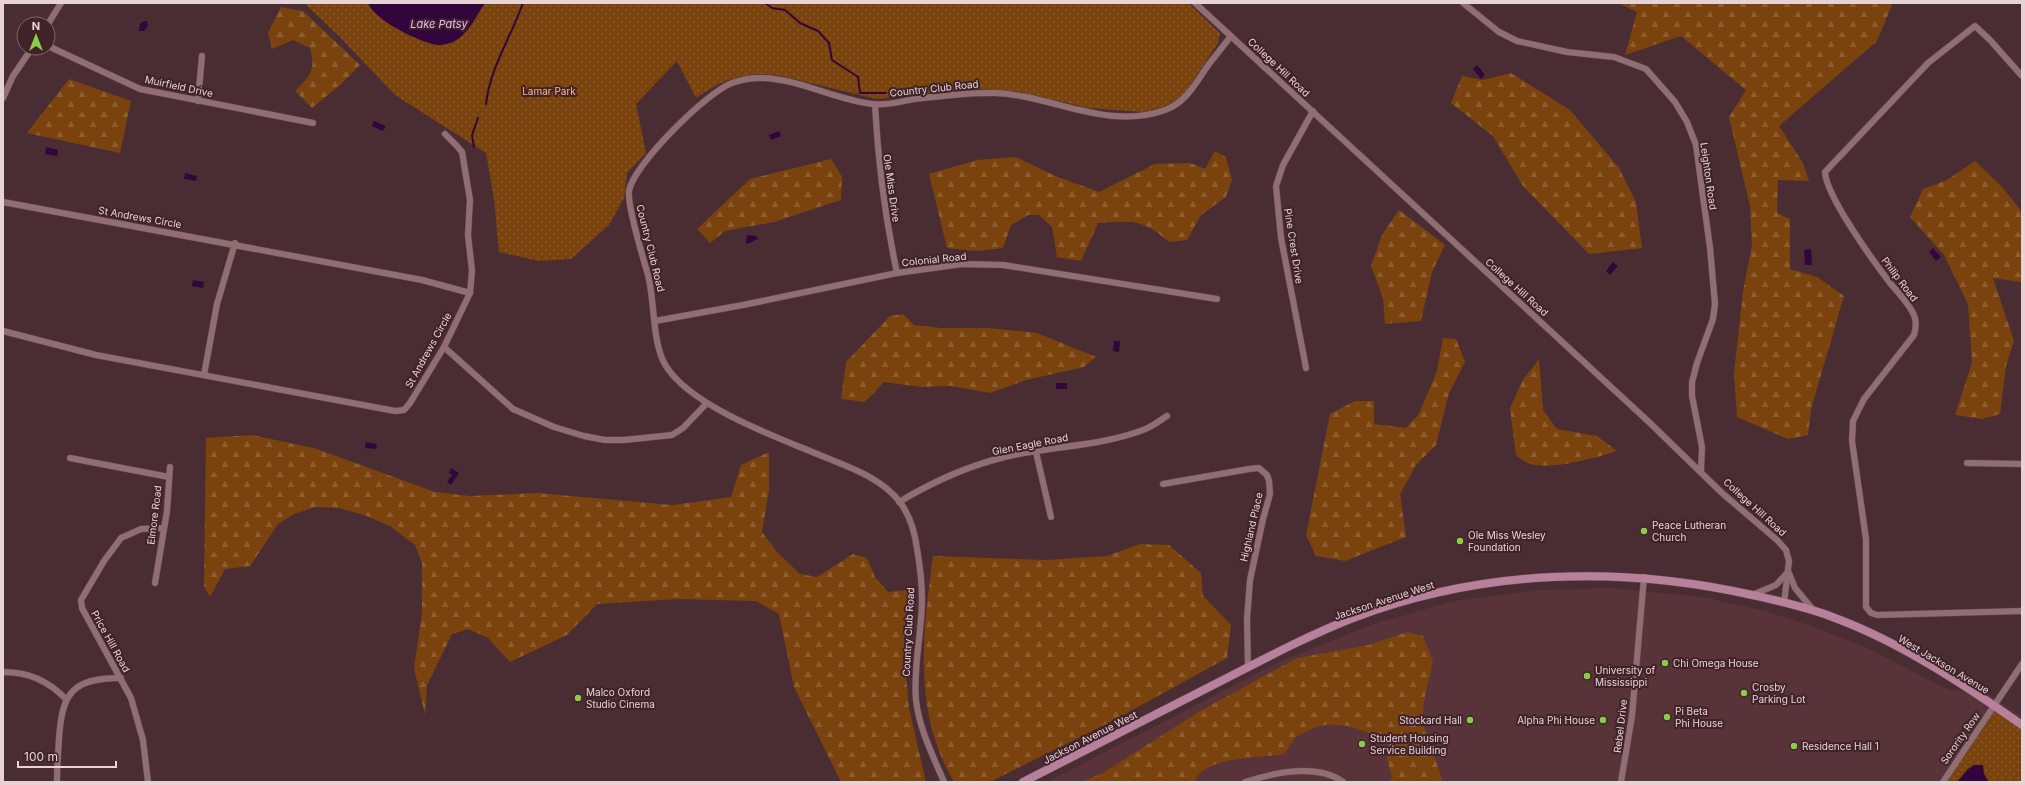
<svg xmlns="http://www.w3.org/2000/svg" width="2025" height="785" font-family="Inter,sans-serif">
<defs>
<pattern id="forest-firs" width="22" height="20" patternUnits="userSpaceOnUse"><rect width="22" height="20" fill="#7a430d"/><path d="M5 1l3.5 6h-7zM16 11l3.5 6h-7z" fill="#8d5d30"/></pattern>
<pattern id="park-dots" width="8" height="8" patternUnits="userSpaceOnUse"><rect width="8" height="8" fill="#7a430d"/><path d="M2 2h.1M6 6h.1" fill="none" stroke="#8d5d30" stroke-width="1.8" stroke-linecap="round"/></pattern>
</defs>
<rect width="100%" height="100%" fill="#4a2d32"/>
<path fill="#583339" d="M 1612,588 L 1703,597 L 1765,611 L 1806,624 L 1863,646 L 1949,690 L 1988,694 L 2022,716 L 2022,782 L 1047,782 L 1281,661 L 1374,624 L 1454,601 L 1541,590 Z"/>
<g fill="url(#forest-firs)">
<path d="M 1618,3 L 1891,3 L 1892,5 L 1877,41 L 1779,126 L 1803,163 L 1809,181 L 1778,180 L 1777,213 L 1790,219 L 1790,269 L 1817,277 L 1844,296 L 1811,409 L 1808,435 L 1788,439 L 1737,417 L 1734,373 L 1743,292 L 1752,244 L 1750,206 L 1729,117 L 1746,90 L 1681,36 L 1625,55 L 1637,12 Z"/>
<path d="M 281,7 L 303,11 L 360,65 L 340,85 L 312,108 L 295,91 C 311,75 316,71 310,48 L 293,40 L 272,49 L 268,33 Z"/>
<path d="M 1511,73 L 1570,110 L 1619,168 L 1636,202 L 1642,248 L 1589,254 L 1523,186 L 1493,136 L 1451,103 L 1462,76 L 1483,80 Z"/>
<path d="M 69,79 L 131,101 L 120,153 L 27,133 Z"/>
<path d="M 1215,151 L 1226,157 L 1232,180 L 1226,197 L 1201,215 L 1187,240 L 1169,242 C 1142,218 1132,221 1098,223 L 1081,261 L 1057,257 L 1052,227 L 1039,215 L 1028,215 L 1011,225 L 1003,248 L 977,251 L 947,248 L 929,174 L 977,160 L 1016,157 L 1055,176 L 1099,192 L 1155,164 L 1190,163 L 1205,169 Z"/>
<path d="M 831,159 L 842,177 L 841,200 L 774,222 L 725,231 L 710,243 L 697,229 L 750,179 Z"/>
<path d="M 1975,161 L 2002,187 L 2022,212 L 2022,282 L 1993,278 L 2014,341 L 2006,366 L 2000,414 L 1982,419 L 1955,415 L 1972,363 L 1968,304 L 1944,255 L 1910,217 L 1923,189 L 1947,180 Z"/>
<path d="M 1399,210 L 1445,245 L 1432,272 L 1421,321 L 1385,324 L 1383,298 L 1371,266 L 1382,235 Z"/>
<path d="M 903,314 L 914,325 L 941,328 L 988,328 L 1037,333 L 1096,357 L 1084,367 L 1026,380 L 990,393 L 951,386 L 921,387 L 884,382 L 865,402 L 841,399 L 846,362 L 890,316 Z"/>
<path d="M 1443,338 L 1456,339 L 1465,362 L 1449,393 L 1436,445 L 1416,465 L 1400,494 L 1406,537 L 1345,561 L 1316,556 L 1306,535 L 1330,414 L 1355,401 L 1374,401 L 1374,424 L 1406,428 L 1419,414 L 1437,371 Z"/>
<path d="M 1539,359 L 1543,410 L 1557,429 L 1597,436 L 1617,451 C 1595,458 1553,470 1530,464 C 1525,462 1520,458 1516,456 L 1510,408 L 1523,380 Z"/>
<path d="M 252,435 L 314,448 L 435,492 L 470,496 L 537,493 L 673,505 L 731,497 L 741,465 L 769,452 L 769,490 L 762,532 L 777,552 L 800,574 L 817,577 L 853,554 L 867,558 L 875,577 L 888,592 L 908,590 L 905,664 L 909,708 L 926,782 L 841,782 L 794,687 L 779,614 L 756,601 L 678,599 L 597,604 L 567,635 L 510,662 L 488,638 L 468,629 L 452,634 L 427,685 L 425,715 L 414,668 L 422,613 L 422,563 L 415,545 L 390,526 L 364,515 L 339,508 L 315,507 L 294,514 L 278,524 L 250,566 L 225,569 L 210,597 L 204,586 L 206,438 Z"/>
<path d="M 1140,544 L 1169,545 L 1201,573 L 1203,596 L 1231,625 L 1227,658 L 1116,719 L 990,782 L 954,782 C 912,711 923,633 933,556 L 1047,560 L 1107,556 Z"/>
<path d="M 1407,632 L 1423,636 L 1433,661 L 1425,696 L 1422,721 L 1442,779 L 1441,782 L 1390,782 L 1392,777 L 1387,759 L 1389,742 C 1362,730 1336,716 1307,731 C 1304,733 1299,734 1296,737 C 1292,741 1289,749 1284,754 C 1261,758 1202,756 1195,782 L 1081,782 L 1103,773 L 1200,711 L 1297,658 L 1369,645 Z"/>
</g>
<g fill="url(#park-dots)">
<path d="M 304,3 L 1188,3 L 1220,33 L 1218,43 L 1187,90 L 1177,100 L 1163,107 L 1143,112 L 1089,108 L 1015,91 L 995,90 L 965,88 L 877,99 L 777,75 C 743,72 724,79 696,98 L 677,61 L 636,104 L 646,153 L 627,173 L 624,198 L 609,225 L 571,259 L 539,261 L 499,252 L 494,199 L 486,153 L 395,95 L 339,36 Z"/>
<path d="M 1994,705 L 2022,725 L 2022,782 L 1943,782 Z"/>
</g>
<g fill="#32063d">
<path d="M 368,3 L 485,3 C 477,15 468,34 455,41 C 451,43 441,46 437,45 C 419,42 374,20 368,3 Z"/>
<path d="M 144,21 L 147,21 L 148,26 L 144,31 L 139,31 L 140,24 Z"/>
<path d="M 1477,65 L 1485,75 L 1481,79 L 1473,69 Z"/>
<path d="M 374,121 L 386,126 L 383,131 L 372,126 Z"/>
<path d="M 779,131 L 781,136 L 771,140 L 769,135 Z"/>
<path d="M 46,147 L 58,150 L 57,156 L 45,154 Z"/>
<path d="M 185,173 L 197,176 L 196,181 L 184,179 Z"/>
<path d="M 747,235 L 756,236 L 758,239 L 747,244 L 746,243 Z"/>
<path d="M 1933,248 L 1941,257 L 1936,261 L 1929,252 Z"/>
<path d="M 1811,249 L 1812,265 L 1805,265 L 1804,250 Z"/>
<path d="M 1613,262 L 1618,266 L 1610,275 L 1606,271 Z"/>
<path d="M 193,280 L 204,282 L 203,288 L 192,286 Z"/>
<path d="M 1114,341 L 1120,341 L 1119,352 L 1113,351 Z"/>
<rect x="1056" y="383" width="11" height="6"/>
<path d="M 366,442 L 377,444 L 376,449 L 365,448 Z"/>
<path d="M 451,468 L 459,473 L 451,485 L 447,482 L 452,475 L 449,473 Z"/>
<path d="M 1974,765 L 1983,765 L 1984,774 L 1989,782 L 1957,782 L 1968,769 Z"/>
</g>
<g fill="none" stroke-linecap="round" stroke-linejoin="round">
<g stroke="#32063d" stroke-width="2">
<path d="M 765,3 L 772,8 L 785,10 L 800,23 L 818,31 L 829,43 L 832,60 L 858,77 L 860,93 L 886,93"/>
<path d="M 486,104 C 490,68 511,37 523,3"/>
<path d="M 474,147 L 472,135 L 478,118"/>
</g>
<defs>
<g id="minor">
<path d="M 1195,3 L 1650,423 L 1722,493 L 1777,540 L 1786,550 L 1789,561 L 1784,603"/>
<path d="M 1463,3 L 1499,32 L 1517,41 L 1567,52 L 1614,57 L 1646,69 L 1675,102 L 1687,122 L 1696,145 L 1710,248 L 1715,304 L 1713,319 L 1697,363 L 1692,382 L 1692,396 L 1702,447 L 1701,471"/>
<path d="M 48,24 L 61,3"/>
<path d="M 48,46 L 140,89 L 313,123"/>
<path d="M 2022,76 L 1990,40 L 1975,26 L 1928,63 L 1825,172 C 1826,196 1874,262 1890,283 C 1898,292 1909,304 1914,315 C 1917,322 1916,328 1914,335 L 1864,399 L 1853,421 L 1852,441 L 1866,539 L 1866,607 L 1871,613 L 1877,615 L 2022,611"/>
<path d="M 3,98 L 13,76 L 32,48"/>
<path d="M 198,101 L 202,56"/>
<path d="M 875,105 C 878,162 885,217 897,273"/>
<path d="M 445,134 L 456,145 L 462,152 L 470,200 L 468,235 L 472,271 L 470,293"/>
<path d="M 3,202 L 422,280 L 470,293 L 444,347 L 410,403 L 404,410 L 395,411 L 96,355 L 3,331"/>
<path d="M 655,321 L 743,305 L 897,273 L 962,264 L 1003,265 L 1217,299"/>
<path d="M 444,347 L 513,409 L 554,427 L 584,436 L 605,440 L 624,440 L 672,435 L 683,428 L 706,404"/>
<path d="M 1306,368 L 1281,238 L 1276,186 L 1283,165 L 1313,111"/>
<path d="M 204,375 L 217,304 L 235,243"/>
<path d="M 1036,452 L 1051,517"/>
<path d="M 70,458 L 169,477"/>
<path d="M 1967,463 L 2022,464"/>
<path d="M 1163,484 L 1249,469 L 1259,468 L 1267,475 L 1269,481 L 1270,494 L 1263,519 L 1250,580 L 1247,619 L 1248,667"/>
<path d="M 899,502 C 934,481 969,465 1009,456 C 1053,446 1101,446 1143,430 C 1152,427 1159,421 1167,416"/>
<path d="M 1789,573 L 1795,588 L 1814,611"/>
<path d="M 155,583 L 167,511 L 170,467"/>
<path d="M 1752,595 L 1776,585 L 1787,573"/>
<path d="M 3,672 C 29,672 48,681 66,699"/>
<path d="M 57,782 C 57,768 58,753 59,739 C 62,692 73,678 121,678"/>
<path d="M 148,782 L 143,740 L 131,698 L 82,608 L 81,600 L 104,561 L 121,538 L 141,529 L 164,528"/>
<path d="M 944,782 C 933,756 919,728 916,700 C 913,666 922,633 922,599 C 922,583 920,566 917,549 C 915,532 910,516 900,502 C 882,479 854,469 827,458 C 782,439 692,408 666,366 C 652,345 655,301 648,275 C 643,257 627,207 629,191 C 633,165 707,92 732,83 C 740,80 751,78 760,78 C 798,78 835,100 873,104 C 886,106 902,101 915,99 C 942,96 968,92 995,93 C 1051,95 1107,131 1165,110 C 1187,102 1196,82 1209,64 C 1216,55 1224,45 1231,36"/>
<path d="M 1245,782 C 1273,773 1317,763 1343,782"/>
<path d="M 1621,782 L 1632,716 L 1644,577"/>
<path d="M 1943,782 L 2022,664"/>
</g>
<path id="major" d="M 1023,782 C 1089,749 1155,715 1221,681 C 1264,659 1307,636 1353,618 C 1483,569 1622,565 1757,596 C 1783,602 1810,608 1835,618 C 1900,642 1965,685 2022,725"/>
</defs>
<use href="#minor" stroke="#63494f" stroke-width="7"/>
<use href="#major" stroke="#63494f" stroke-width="9"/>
<use href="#minor" stroke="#906e73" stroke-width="6"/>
<use href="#major" stroke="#b7819b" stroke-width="8"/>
</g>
<g fill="#8ace48" stroke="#3f2328" stroke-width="1.5">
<circle cx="1644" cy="531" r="4"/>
<circle cx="1460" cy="541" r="4"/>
<circle cx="1665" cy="663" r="4"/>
<circle cx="1587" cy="676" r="4"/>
<circle cx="1744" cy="693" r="4"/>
<circle cx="578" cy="698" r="4"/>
<circle cx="1667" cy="717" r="4"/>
<circle cx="1470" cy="720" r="4"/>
<circle cx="1603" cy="720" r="4"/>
<circle cx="1362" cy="744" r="4"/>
<circle cx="1794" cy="746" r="4"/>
</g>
<g text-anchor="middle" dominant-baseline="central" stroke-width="4" stroke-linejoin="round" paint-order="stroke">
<g font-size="10" fill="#e7d3d6" stroke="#3f2328">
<text transform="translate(1279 67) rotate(43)">College Hill Road</text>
<text transform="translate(179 86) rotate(12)">Muirfield Drive</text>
<text transform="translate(934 88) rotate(-6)">Country Club Road</text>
<text transform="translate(1709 176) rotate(82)">Leighton Road</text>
<text transform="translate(892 188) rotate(82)">Ole Miss Drive</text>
<text transform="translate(140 217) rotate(10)">St Andrews Circle</text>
<text transform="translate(1294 246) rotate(81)">Pine Crest Drive</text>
<text transform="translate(651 248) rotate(76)">Country Club Road</text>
<text transform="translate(934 259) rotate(-6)">Colonial Road</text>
<text transform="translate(1900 279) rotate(53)">Philip Road</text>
<text transform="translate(1517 287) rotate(42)">College Hill Road</text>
<text transform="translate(428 350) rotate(-61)">St Andrews Circle</text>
<text transform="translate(1030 444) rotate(-11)">Glen Eagle Road</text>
<text transform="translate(1755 507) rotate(42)">College Hill Road</text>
<text transform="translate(154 515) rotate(-83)">Elmore Road</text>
<text transform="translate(1251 527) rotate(-77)">Highland Place</text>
<text transform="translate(1384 600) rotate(-18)">Jackson Avenue West</text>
<text transform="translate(908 632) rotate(-87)">Country Club Road</text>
<text transform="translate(111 641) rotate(61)">Price Hill Road</text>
<text transform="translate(1944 664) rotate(31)">West Jackson Avenue</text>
<text transform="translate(1620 726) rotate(-83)">Rebel Drive</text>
<text transform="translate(1090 737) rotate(-27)">Jackson Avenue West</text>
<text transform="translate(1960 738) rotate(-55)">Sorority Row</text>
</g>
<g font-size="10" fill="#ffb985" stroke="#3f2328">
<text x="549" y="91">Lamar Park</text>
</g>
<g font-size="10" fill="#e7d3d6" stroke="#3f2328" text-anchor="start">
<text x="1652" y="525">Peace Lutheran<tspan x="1652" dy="12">Church</tspan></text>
<text x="1468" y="535">Ole Miss Wesley<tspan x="1468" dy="12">Foundation</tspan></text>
<text x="1673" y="663">Chi Omega House</text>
<text x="1595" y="670">University of<tspan x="1595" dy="12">Mississippi</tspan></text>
<text x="1752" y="687">Crosby<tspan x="1752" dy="12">Parking Lot</tspan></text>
<text x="586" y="692">Malco Oxford<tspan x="586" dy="12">Studio Cinema</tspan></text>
<text x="1675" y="711">Pi Beta<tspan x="1675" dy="12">Phi House</tspan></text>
<text x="1462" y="720" text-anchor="end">Stockard Hall</text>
<text x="1595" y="720" text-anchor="end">Alpha Phi House</text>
<text x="1370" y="738">Student Housing<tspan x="1370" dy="12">Service Building</tspan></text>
<text x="1802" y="746">Residence Hall 1</text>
</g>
<g font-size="11" font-style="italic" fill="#ebb8fb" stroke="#3f2328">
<text x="439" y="24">Lake Patsy</text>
</g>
</g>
<rect width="2025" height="785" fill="none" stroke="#e7d3d6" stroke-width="8"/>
<g transform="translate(36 36)"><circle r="19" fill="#3f2328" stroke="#82696e"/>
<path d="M0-3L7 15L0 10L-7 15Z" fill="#8ace48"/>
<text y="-6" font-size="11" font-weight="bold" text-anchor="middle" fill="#e7d3d6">N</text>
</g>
<path d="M18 761v6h98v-6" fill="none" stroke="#e7d3d6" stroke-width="2"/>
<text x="24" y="761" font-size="12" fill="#e7d3d6" stroke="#3f2328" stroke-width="3" paint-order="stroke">100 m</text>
</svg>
